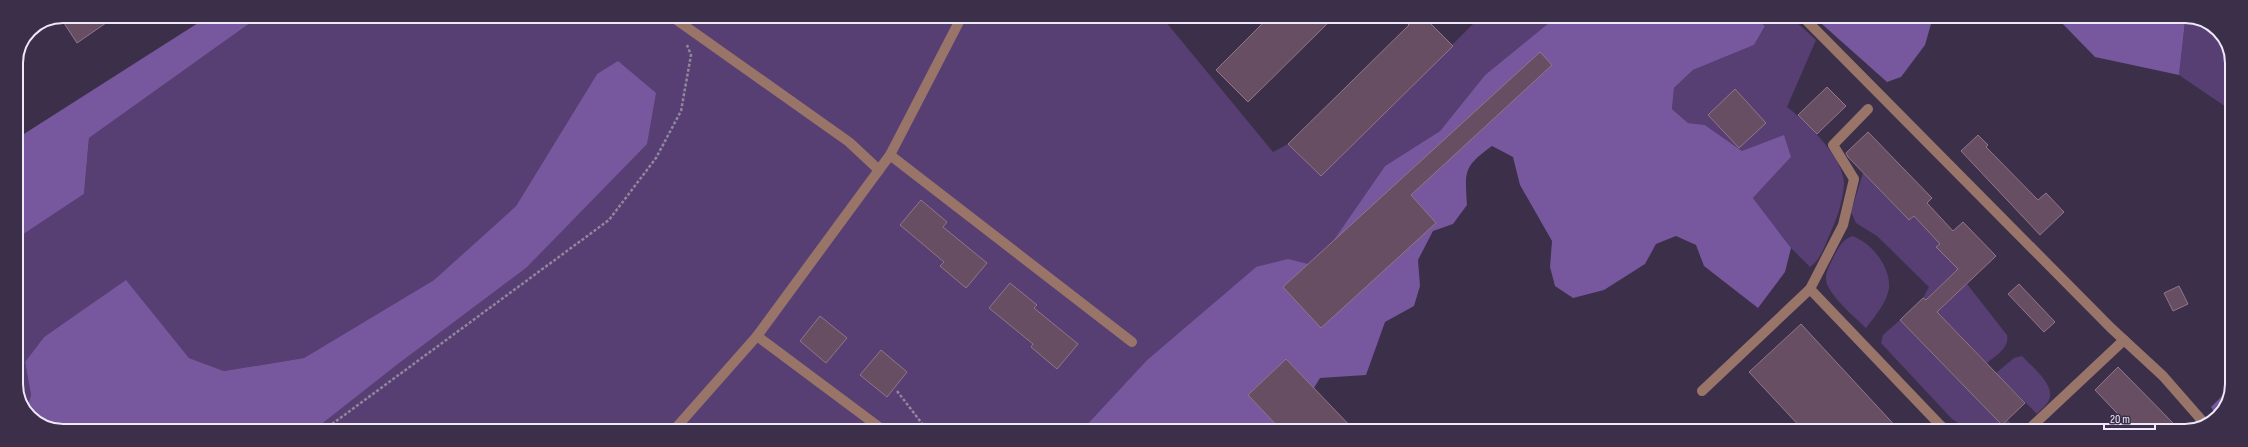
<svg xmlns="http://www.w3.org/2000/svg" width="2248" height="447" font-family="'Sofia Sans Condensed',sans-serif">
<rect width="100%" height="100%" fill="#3b2f49"/>
<g fill="#573f73">
<path d="M 260,16 L 1161,16 L 1273,152 L 1288,144 L 1321,176 L 1480,17 L 1556,17 L 1485,75 L 1440,131 L 1385,166 L 1316,267 L 1256,267 L 1147,360 L 1081,431 L 314,430 L 398,364 L 526,268 L 597,74 L 516,206 L 434,280 L 304,358 L 224,371 L 189,358 L 126,281 L 44,337 L 25,362 L 31,395 L 26,411 L 16,390 L 16,239 L 84,194 L 89,138 Z"/>
<path d="M 1755,17 L 1791,17 L 1816,40 L 1787,107 C 1805,120 1845,159 1844,184 C 1843,201 1837,218 1830,234 C 1824,246 1821,260 1810,267 L 1791,248 L 1753,198 L 1791,157 L 1742,151 L 1705,125 L 1688,123 L 1672,109 L 1674,88 L 1693,70 L 1754,45 L 1765,26 Z"/>
<path d="M 2180,17 C 2204,17 2226,32 2232,57 C 2235,73 2232,94 2232,111 L 2179,75 L 2185,23 Z"/>
<path d="M 1863,173 L 1909,220 L 1914,216 L 1940,244 L 1937,247 L 1958,269 L 1926,300 L 1923,298 L 1929,287 L 1877,236 L 1856,223 L 1851,212 Z"/>
<path d="M 1852,236 C 1871,242 1891,267 1889,288 C 1887,303 1874,317 1866,328 C 1855,317 1828,295 1826,280 C 1825,272 1831,263 1834,256 C 1839,247 1842,240 1852,236 Z"/>
<path d="M 1967,284 L 2007,335 C 2010,348 1995,356 1987,363 L 1937,312 Z"/>
<path d="M 1900,320 L 2002,425 L 2008,420 L 2017,431 L 1969,430 L 1952,419 L 1881,343 L 1883,335 Z"/>
<path d="M 2022,356 C 2031,366 2056,385 2049,400 C 2047,405 2040,410 2037,414 L 1996,373 L 2014,358 Z"/>
</g>
<g fill="#77579d">
<path d="M 209,16 L 260,16 L 89,138 L 84,194 L 16,239 L 16,139 Z"/>
<path d="M 1556,17 L 1755,17 L 1765,26 L 1754,45 L 1693,70 L 1674,88 L 1672,109 L 1688,123 L 1705,125 L 1742,151 L 1784,135 L 1791,157 L 1753,198 L 1791,248 L 1785,272 L 1758,308 L 1704,266 L 1696,245 L 1676,236 L 1656,244 L 1645,264 L 1604,290 L 1573,298 L 1555,286 L 1550,267 L 1552,241 L 1520,185 L 1513,157 L 1492,146 C 1463,167 1465,171 1467,205 L 1453,224 L 1433,231 L 1418,260 L 1420,286 L 1414,306 L 1385,322 L 1366,375 L 1320,378 L 1314,388 L 1316,431 L 1081,431 L 1147,360 L 1256,267 L 1288,259 L 1316,266 L 1385,166 L 1440,131 L 1485,75 Z"/>
<path d="M 1814,17 L 1933,17 L 1925,45 L 1901,77 L 1887,82 Z"/>
<path d="M 2056,17 L 2180,17 L 2185,22 L 2179,75 L 2095,57 Z"/>
<path d="M 618,61 L 656,93 L 647,144 L 526,268 L 398,364 L 314,430 L 54,430 L 28,415 L 26,411 L 31,395 L 25,362 L 44,337 L 126,280 L 189,358 L 224,371 L 304,358 L 434,280 L 516,206 L 597,74 Z"/>
<path d="M 2231,387 L 2231,393 L 2217,417 L 2211,407 Z"/>
</g>
<g fill="#684e62" stroke="#92758b">
<path d="M 63,16 L 116,16 L 77,43 L 60,17 Z"/>
<path d="M 1270,16 L 1334,17 L 1248,102 L 1216,70 Z"/>
<path d="M 1401,17 L 1424,17 L 1453,46 L 1321,176 L 1288,144 L 1409,25 Z"/>
<path d="M 1540,52 L 1552,65 L 1411,195 L 1436,223 L 1321,328 L 1283,287 Z"/>
<path d="M 1827,87 L 1846,106 L 1817,134 L 1798,115 Z"/>
<path d="M 1735,89 L 1766,123 L 1739,148 L 1708,115 Z"/>
<path d="M 1868,132 L 1932,198 L 1927,203 L 1953,231 L 1963,222 L 1996,256 L 1937,312 L 2025,403 L 2002,425 L 1900,320 L 1923,298 L 1926,300 L 1958,269 L 1936,247 L 1940,244 L 1914,216 L 1909,220 L 1848,157 L 1846,153 Z"/>
<path d="M 1978,135 L 1988,145 L 1986,147 L 2038,200 L 2046,193 L 2064,212 L 2040,235 L 1961,151 Z"/>
<path d="M 921,200 L 947,222 L 943,227 L 987,263 L 966,288 L 940,266 L 944,262 L 900,225 Z"/>
<path d="M 1010,283 L 1037,305 L 1034,308 L 1078,344 L 1057,369 L 1031,347 L 1033,344 L 989,308 Z"/>
<path d="M 2019,284 L 2055,322 L 2044,332 L 2008,294 Z"/>
<path d="M 2179,286 L 2188,304 L 2173,311 L 2164,293 Z"/>
<path d="M 820,316 L 847,338 L 826,363 L 800,341 Z"/>
<path d="M 1801,324 L 1900,431 L 1804,431 L 1749,372 Z"/>
<path d="M 881,350 L 907,372 L 887,397 L 860,375 Z"/>
<path d="M 1286,359 L 1355,431 L 1282,431 L 1248,395 Z"/>
<path d="M 2118,367 L 2173,423 L 2165,431 L 2134,431 L 2095,390 Z"/>
</g>
<g fill="none" stroke-linecap="round" stroke-linejoin="round">
<g stroke="#90879c" stroke-width="2.5" stroke-dasharray="3 2" stroke-linecap="butt">
<path d="M 897,391 L 927,430"/>
<path d="M 324,430 L 609,220 L 656,158 L 681,111 L 691,55 L 687,45"/>
</g>
<g stroke="#997469" stroke-width="10">
<path d="M 671,16 L 849,142 L 879,170"/>
<path d="M 1803,17 L 2111,328 L 2163,376 L 2205,424"/>
<path d="M 1868,109 L 1833,145 L 1854,179 L 1843,225 L 1810,289 L 1940,425 L 1948,431"/>
<path d="M 890,155 L 1132,342"/>
<path d="M 757,336 L 883,430"/>
<path d="M 1702,391 L 1810,289"/>
<path d="M 674,430 L 757,336 L 890,155 L 962,16"/>
<path d="M 2027,431 L 2124,340"/>
</g>
</g>
<path d="M0 0H2248V447H0ZM63 23H2185A40 40 0 0 1 2225 63V384A40 40 0 0 1 2185 424H63A40 40 0 0 1 23 384V63A40 40 0 0 1 63 23Z" fill="#3b2f49" fill-rule="evenodd"/>
<path fill="none" stroke="#eee8f9" stroke-width="2" d="M63 23H2185A40 40 0 0 1 2225 63V384A40 40 0 0 1 2185 424H63A40 40 0 0 1 23 384V63A40 40 0 0 1 63 23Z"/>
<path d="M2104 423v6h51v-6" fill="none" stroke="#eee8f9" stroke-width="2"/>
<text x="2110" y="423" font-size="12" fill="#eee8f9" stroke="#3b2f49" stroke-width="3" paint-order="stroke">20 m</text>
</svg>
